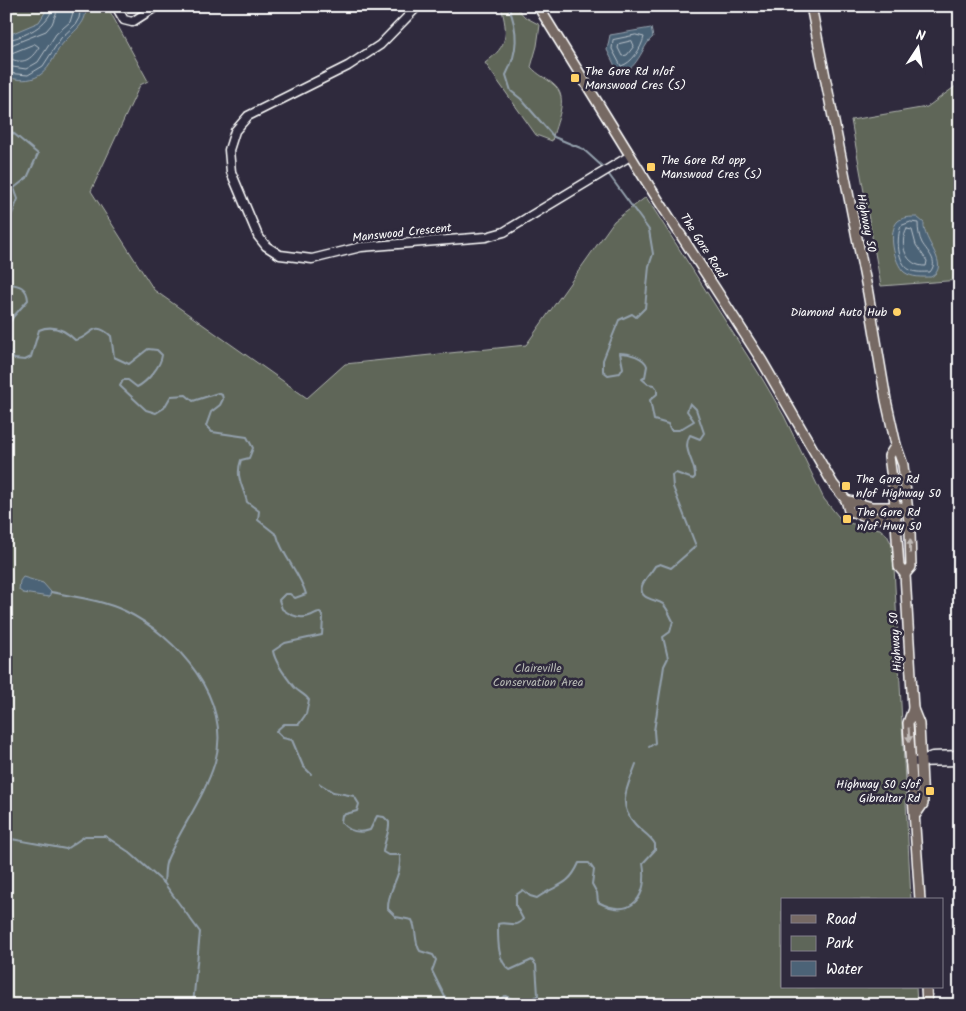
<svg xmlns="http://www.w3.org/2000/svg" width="966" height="1011" font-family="Kalam,sans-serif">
<rect width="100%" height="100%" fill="#2f2a3d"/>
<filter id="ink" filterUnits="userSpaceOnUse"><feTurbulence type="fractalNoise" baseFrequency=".02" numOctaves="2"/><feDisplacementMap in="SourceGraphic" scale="10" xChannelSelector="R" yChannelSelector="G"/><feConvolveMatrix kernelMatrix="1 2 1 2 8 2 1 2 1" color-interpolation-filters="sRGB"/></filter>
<g filter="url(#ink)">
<g fill="#5e6659" stroke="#aeb2ac">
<path d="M 6,6 L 107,6 L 148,81 L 140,85 L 91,191 L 154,290 L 307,398 L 345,364 L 526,345 L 614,221 L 646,197 L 763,380 L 784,416 L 824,499 L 843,522 L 880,529 L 887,535 L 893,547 L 911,900 L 782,900 L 782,987 L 916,987 L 917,1005 L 6,1005 Z"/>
<path d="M 501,6 L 515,6 L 525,17 L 540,25 L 537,46 L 531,67 C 538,75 546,78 553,84 C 571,98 555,123 552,141 L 536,135 L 485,63 C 509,45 508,34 501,6 Z"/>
<path d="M 960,83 L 960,280 L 881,286 L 851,120 L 927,107 Z"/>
</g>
<g fill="#4c6377" stroke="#94a1ad">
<path d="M 49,6 L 85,6 C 89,22 74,31 65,41 C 55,51 52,67 40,75 C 29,82 18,80 6,77 L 6,36 L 39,22 Z"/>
<path d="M 651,28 L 653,37 C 642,45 637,74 618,72 L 607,50 L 610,35 Z"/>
<path d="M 917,217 L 924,223 C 922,241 952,265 931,277 C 922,277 912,278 904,272 C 894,263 887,231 898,221 C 903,217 911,217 917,217 Z"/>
<path d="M 23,577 L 43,583 L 51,592 L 49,597 L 23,593 L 19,590 L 20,581 Z"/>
</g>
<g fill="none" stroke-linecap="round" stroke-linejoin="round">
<g stroke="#b7c1c9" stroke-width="1">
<path d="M 636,35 L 644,37 C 641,49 632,63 621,66 L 612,49 L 613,40 Z"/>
<path d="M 6,40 C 23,38 50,25 53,6"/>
<path d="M 632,41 L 634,46 L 627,55 L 622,56 L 618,48 L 619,44 Z"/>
<path d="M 35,44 L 39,47 C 31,60 23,65 9,58 L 10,54 Z"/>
<path d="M 6,47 L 46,31 L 52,24 L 59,6"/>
<path d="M 6,66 L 26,69 L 38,62 L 56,34 L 70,22 L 75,6"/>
<path d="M 6,73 L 28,75 L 43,66 L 61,38 L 75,25 L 79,18 L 81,6"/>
<path d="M 911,222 L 918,223 C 918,230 919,237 922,243 C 928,253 939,261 930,272 C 923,272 916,273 910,270 C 897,263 896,238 901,226 Z"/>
<path d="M 907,229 L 912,230 L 916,245 L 927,261 L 926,266 C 906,267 898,244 907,229 Z"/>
</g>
<g stroke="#94a1ad" stroke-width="2">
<path d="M 508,6 C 519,31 518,52 506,75 L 511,91 L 521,99 L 554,137 L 583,149 L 604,168"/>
<path d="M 6,127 L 38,154 L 27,178 L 14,188 L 18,199 L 10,219 L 6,219"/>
<path d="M 607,172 L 649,230 L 653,254 L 649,266 L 645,308 L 636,317 L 632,314 L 619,320 L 603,360 L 603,371 L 608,375 L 620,373 L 623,368 L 620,353 C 629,353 644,357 647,366 L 645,377 L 642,379 L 648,384 L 654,385 L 657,389 L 657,394 L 650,400 L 654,420 L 668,424 L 671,430 L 679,430 L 694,421 L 687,411 L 690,403 L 696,409 L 704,433 L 700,439 L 690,435 C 681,449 696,463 695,477 L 693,479 L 676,473 L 672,475 L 673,487 L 696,546 L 671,568 L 660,564 L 655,566 C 652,572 644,579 642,586 C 638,600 657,599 663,604 C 668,609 670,616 673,621 L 670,632 L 663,637 L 668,658 L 664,666 L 654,731 L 655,743 L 649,747"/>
<path d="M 6,283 C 18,285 27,286 28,300 L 13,317 L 6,330"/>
<path d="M 6,348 L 14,359 L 25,360 L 31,357 L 39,330 C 53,324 65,330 75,340 C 91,339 92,318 111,336 L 114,357 L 129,364 L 148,349 L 157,350 L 162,355 C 161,366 147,382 137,387 L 128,380 L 123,380 L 120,386 L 146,410 L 156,413 L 164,408 L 171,396 L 186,395 L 193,401 L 218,393 L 222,395 L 223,399 L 220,405 L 211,412 L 206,426 L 212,432 L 247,437 L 253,448 L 249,458 L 241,460 C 235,477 243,486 247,502 L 259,511 L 258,520 L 277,535 C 281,554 300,573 306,594 L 295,598 L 290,594 L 285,594 L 279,600 L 282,609 C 290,615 299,620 309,616 C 314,615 315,612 320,612 L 323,618 L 322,635 L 285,643 L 273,651 C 275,662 286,677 294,687 C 298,692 305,694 309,700 L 306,714 L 299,724 L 284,724 L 276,731 L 283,738 L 292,740 L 303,766 L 311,774"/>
<path d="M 51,592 C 75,597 102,600 125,611 C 177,636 233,700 215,762 C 204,798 182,826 167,860 C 164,867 165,876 164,883"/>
<path d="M 320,784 L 333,792 L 354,796 L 359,804 L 357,811 L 342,815 L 341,822 C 349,832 358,834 370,830 L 377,816 L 384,817 L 389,822 C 390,832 384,841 383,852 L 388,855 L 400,855 C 403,875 387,890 388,909 L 396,917 L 412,920 C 417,930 414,942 420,951 L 433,955 L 436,960 L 432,971 L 449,1005"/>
<path d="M 6,838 L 66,849 L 85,836 L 105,836 L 129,852 L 164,883 L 200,932 L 193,1005"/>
<path d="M 501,1005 L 500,999 L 505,996 C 517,1001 527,1006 538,995 L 536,965 L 532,960 L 510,970 C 497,962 498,938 498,924 C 507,921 517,929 523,919 L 516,906 L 516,895 L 523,890 L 530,896 L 537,898 C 556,884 568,888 579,863 L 589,863 L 594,870 L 592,884 L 597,893 L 598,902 C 632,920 649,896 643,863 L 655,850 L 655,844 C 650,835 641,831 635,824 C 616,803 628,787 636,764"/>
</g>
<defs>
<g id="minor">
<path d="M 116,6 L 124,20 L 132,22 L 157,6"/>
<path d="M 418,6 L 380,45 L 348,66 L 248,116 L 235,131 L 229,150 L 231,172 L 258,236 L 266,246 L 280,255 L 312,259 L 361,247 L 486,237 L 504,232 L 630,156"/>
<path d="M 921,761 L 932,756 L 960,755"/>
<path d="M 910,762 L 960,761"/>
</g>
<g id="major">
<path d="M 538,6 L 646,181 L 762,361 L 833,484 L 846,500 L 849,511 L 871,518 L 896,517"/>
<path d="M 811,6 L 868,293 L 886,400 L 896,445 L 903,465 L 910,532 L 911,567 L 905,574"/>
<path d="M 896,445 L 889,456 L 894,494 L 899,567 L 905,574 L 913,709 L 919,724 L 923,804 L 916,814"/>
<path d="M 846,500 L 872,507 L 900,507"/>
<path d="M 913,709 L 908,723 L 920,900"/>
<path d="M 926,987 L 927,1005"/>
</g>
</defs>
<use href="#minor" stroke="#fff" stroke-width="11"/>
<use href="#major" stroke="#fff" stroke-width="12"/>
<use href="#minor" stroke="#2f2a3d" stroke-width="8"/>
<use href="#major" stroke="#766964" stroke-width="9"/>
</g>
<defs><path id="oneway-solid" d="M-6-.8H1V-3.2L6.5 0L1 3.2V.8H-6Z" transform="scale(1.25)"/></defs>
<g fill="#c1bcb9">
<use href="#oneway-solid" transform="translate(910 546) rotate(-90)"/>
<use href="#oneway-solid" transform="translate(909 735) rotate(87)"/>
</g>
</g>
<g fill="#ffd166" stroke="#2f2a3d" stroke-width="2">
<rect x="570" y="73" width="10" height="10" rx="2.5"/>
<rect x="646" y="162" width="10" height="10" rx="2.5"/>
<circle cx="897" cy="312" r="5"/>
<rect x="841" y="481" width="10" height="10" rx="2.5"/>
<rect x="842" y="514" width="10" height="10" rx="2.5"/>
<rect x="925" y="786" width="10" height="10" rx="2.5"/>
</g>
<g text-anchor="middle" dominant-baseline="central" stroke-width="5" stroke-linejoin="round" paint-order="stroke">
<g font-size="12" fill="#fff" stroke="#2f2a3d" text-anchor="start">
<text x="585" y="71">The Gore Rd n/of<tspan x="585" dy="14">Manswood Cres (S)</tspan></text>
<text x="661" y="160">The Gore Rd opp<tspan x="661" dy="14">Manswood Cres (S)</tspan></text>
<text x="887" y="312" text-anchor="end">Diamond Auto Hub</text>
<text x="856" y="479">The Gore Rd<tspan x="856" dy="14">n/of Highway 50</tspan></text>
<text x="857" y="512">The Gore Rd<tspan x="857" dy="14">n/of Hwy 50</tspan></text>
<text x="920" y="784" text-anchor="end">Highway 50 s/of<tspan x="920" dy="14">Gibraltar Rd</tspan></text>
</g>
<g font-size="12" fill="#fff" stroke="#2f2a3d">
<text transform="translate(866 223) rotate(79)">Highway 50</text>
<text transform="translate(402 233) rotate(-6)">Manswood Crescent</text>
<text transform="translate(703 246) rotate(57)">The Gore Road</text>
<text transform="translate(896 642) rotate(-94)">Highway 50</text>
</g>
<g font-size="12" fill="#b7bab4" stroke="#2f2a3d">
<text x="538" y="668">Claireville<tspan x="538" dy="14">Conservation Area</tspan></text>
</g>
</g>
<rect width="966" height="1011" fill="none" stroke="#2f2a3d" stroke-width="25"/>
<rect x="12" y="12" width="941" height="986" fill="none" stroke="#fff" stroke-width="2" filter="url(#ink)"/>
<rect x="781" y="898" width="162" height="90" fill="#2f2a3d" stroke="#827f8b"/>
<rect x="791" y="915" width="25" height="8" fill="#766964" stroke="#827f8b"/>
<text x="826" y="924" font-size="15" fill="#ffffff">Road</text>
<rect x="791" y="936" width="25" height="15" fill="#5e6659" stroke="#827f8b"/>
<text x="826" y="948" font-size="15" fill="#ffffff">Park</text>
<rect x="791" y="961" width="25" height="15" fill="#4c6377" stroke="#827f8b"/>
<text x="826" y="974" font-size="15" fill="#ffffff">Water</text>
<g transform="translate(918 48) rotate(12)" stroke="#2f2a3d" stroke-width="4" paint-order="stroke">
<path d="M0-4L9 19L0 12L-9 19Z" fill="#ffffff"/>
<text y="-8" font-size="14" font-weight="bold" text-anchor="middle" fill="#ffffff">N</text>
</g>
</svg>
